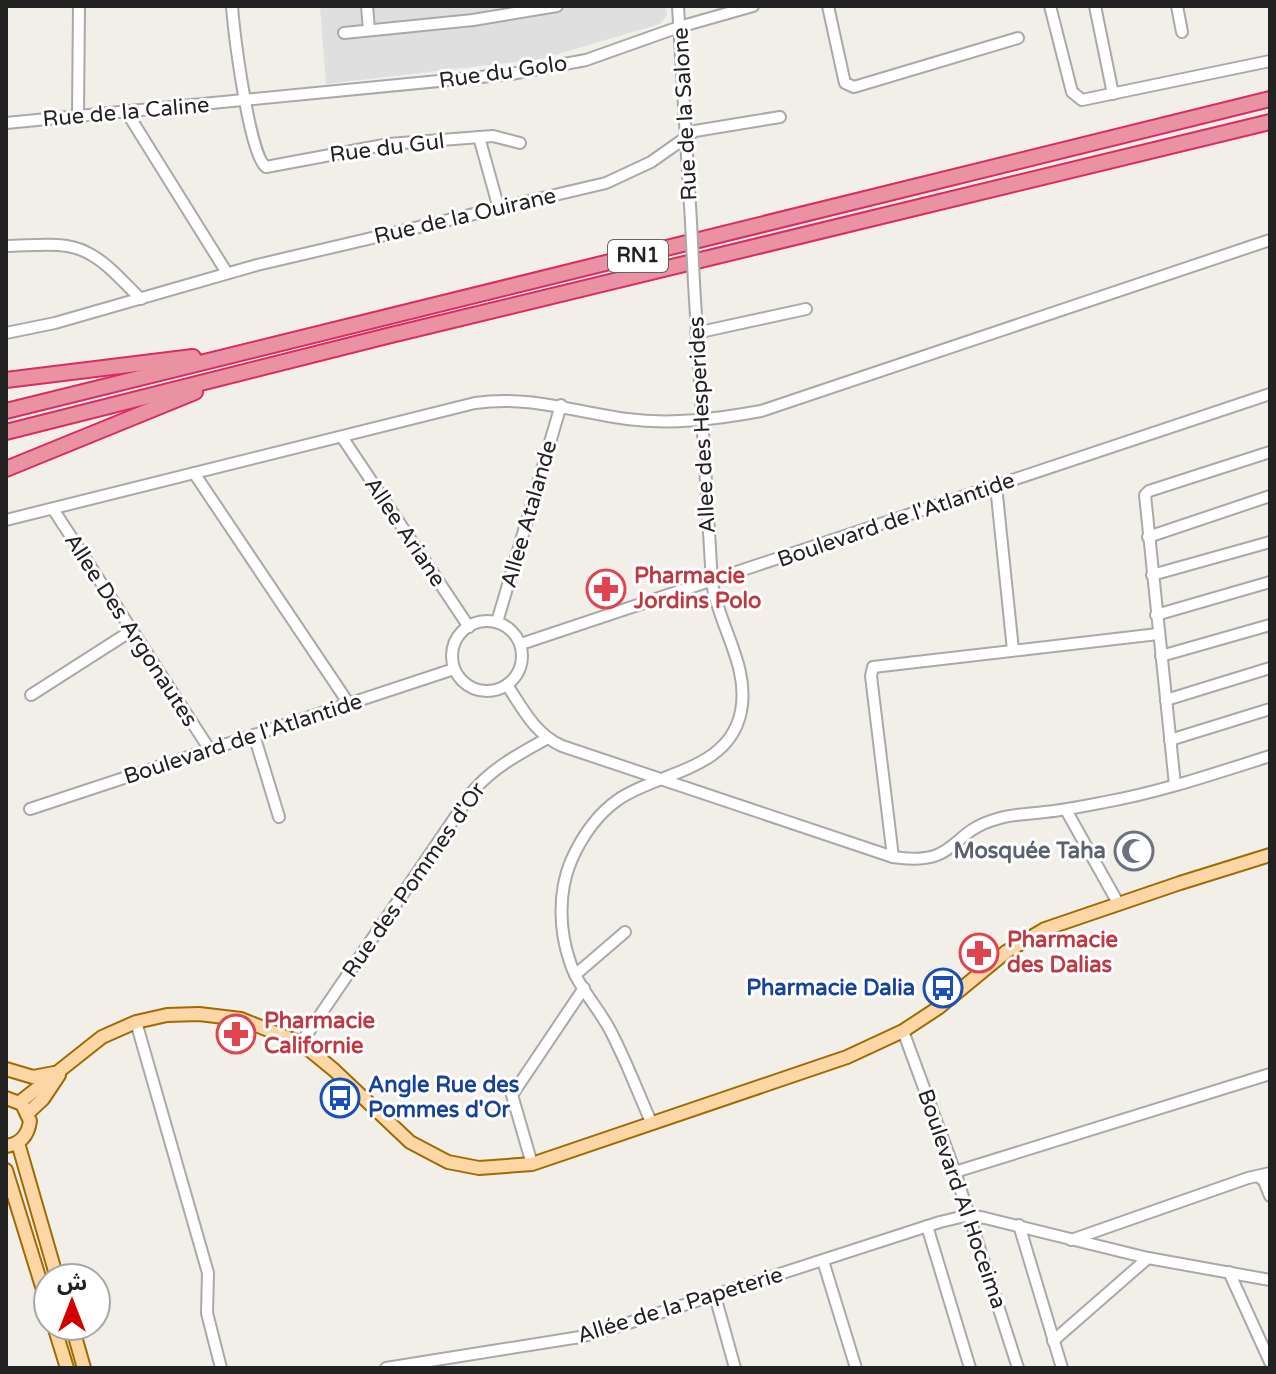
<svg xmlns="http://www.w3.org/2000/svg" width="1276" height="1374" font-family="'Varela Round','Noto Sans Arabic',sans-serif">
<rect width="100%" height="100%" fill="#f2efe9"/>
<path fill="#e0dfdf" d="M 320,6 L 666,6 L 667,15 L 660,24 L 541,59 L 326,84 Z"/>
<g fill="none" stroke-linecap="round" stroke-linejoin="round">
<defs>
<g id="minor">
<path d="M 232,6 C 234,32 249,155 266,167 L 389,144 L 493,136 L 520,143"/>
<path d="M 367,6 L 369,30"/>
<path d="M 678,6 L 691,222"/>
<path d="M 828,6 L 844,79 L 845,83 L 854,87 L 1018,38"/>
<path d="M 1050,6 L 1072,92 L 1082,100 L 1270,61"/>
<path d="M 1095,6 L 1113,94"/>
<path d="M 1177,6 L 1182,32"/>
<path d="M 344,33 L 473,20 L 557,6"/>
<path d="M 126,111 L 227,273"/>
<path d="M 78,116 L 79,6"/>
<path d="M 6,123 L 511,74 L 586,60 L 679,27 L 753,6"/>
<path d="M 479,137 L 499,209"/>
<path d="M 6,246 C 32,246 65,240 88,253 C 108,263 125,284 141,299"/>
<path d="M 6,333 L 55,323 L 257,265 L 606,183 L 651,162 L 695,131 L 780,117"/>
<path d="M 696,333 L 806,309"/>
<path d="M 342,437 L 469,627"/>
<path d="M 194,473 L 349,704"/>
<path d="M 996,486 L 1013,650"/>
<path d="M 53,509 L 210,750"/>
<path d="M 6,520 L 475,403 C 531,395 573,412 627,419 C 671,425 717,419 761,411 L 1270,240"/>
<path d="M 1148,537 L 1270,496"/>
<path d="M 1152,575 L 1270,542"/>
<path d="M 1156,615 L 1270,582"/>
<circle cx="487" cy="656" r="35"/>
<path d="M 497,622 L 561,405"/>
<path d="M 521,644 L 1270,394"/>
<path d="M 1161,656 L 1270,625"/>
<path d="M 507,685 C 523,709 535,734 562,746 L 893,857 C 959,867 948,832 997,819 C 1012,814 1030,814 1045,812 C 1066,810 1085,806 1105,802 C 1161,792 1216,773 1270,756"/>
<path d="M 31,695 L 131,631"/>
<path d="M 1166,700 L 1270,668"/>
<path d="M 254,735 L 279,817"/>
<path d="M 1170,740 L 1270,709"/>
<path d="M 1175,785 L 1145,495 L 1149,491 L 1270,452"/>
<path d="M 30,809 L 454,669"/>
<path d="M 1066,810 L 1118,903"/>
<path d="M 893,857 L 871,676 L 873,667 L 1158,634"/>
<path d="M 575,975 L 625,932"/>
<path d="M 136,1022 L 208,1273 L 207,1313 L 221,1368"/>
<path d="M 903,1031 L 955,1172 L 1018,1368"/>
<path d="M 301,1043 L 473,791 C 494,767 519,754 546,739"/>
<path d="M 652,1124 C 638,1093 626,1060 610,1030 C 598,1007 578,987 570,962 C 559,930 558,892 571,861 C 582,836 596,815 619,799 C 659,772 730,770 741,711 C 750,666 718,625 712,582 L 694,283"/>
<path d="M 532,1164 L 512,1095 L 584,988"/>
<path d="M 955,1172 L 1270,1074"/>
<path d="M 1258,1176 L 1264,1181 L 1270,1196"/>
<path d="M 1019,1225 L 1062,1368"/>
<path d="M 927,1226 L 970,1368"/>
<path d="M 1071,1240 L 1248,1178 L 1270,1173"/>
<path d="M 823,1261 L 856,1368"/>
<path d="M 1229,1272 L 1270,1362"/>
<path d="M 715,1296 L 735,1368"/>
<path d="M 1053,1341 L 1148,1258"/>
<path d="M 386,1368 L 580,1337 L 613,1328 L 940,1222 L 969,1215 L 985,1218 L 1148,1258 L 1270,1280"/>
</g>
<g id="major">
<path d="M 6,1069 L 33,1077 L 54,1073"/>
<path d="M 6,1098 L 22,1104 L 30,1121 C 28,1136 20,1144 6,1146"/>
<path d="M 20,1102 L 102,1037 L 136,1022 L 167,1015 L 199,1014 L 241,1019 L 301,1043 L 334,1070 L 410,1142 L 448,1162 L 479,1168 L 532,1164 L 847,1057 L 903,1031 L 938,1008 L 1006,952 L 1045,929 L 1180,883 L 1270,855"/>
<path d="M 28,1113 L 43,1099 L 59,1075"/>
<path d="M 18,1143 L 57,1278"/>
<path d="M 6,1170 L 48,1306"/>
<path d="M 54,1326 L 67,1368"/>
<path d="M 72,1326 L 84,1368"/>
</g>
<g id="highway">
<path d="M 6,380 L 193,357"/>
<path d="M 6,411 L 1270,99"/>
<path d="M 6,432 L 387,336 L 1270,122"/>
<path d="M 6,469 L 195,392"/>
</g>
</defs>
<use href="#minor" stroke="#a9a9a9" stroke-width="14"/>
<use href="#major" stroke="#a06b00" stroke-width="16"/>
<use href="#highway" stroke="#dc2a67" stroke-width="18"/>
<use href="#minor" stroke="#fff" stroke-width="10"/>
<use href="#major" stroke="#fcd6a4" stroke-width="12"/>
<use href="#highway" stroke="#e892a2" stroke-width="14"/>
<defs>
<path id="minor-bridge" d="M 691,222 L 694,283"/>
</defs>
<use href="#minor-bridge" stroke="#a9a9a9" stroke-width="14" stroke-linecap="butt"/>
<use href="#minor-bridge" stroke="#fff" stroke-width="10"/>
</g>
<defs>
<symbol id="pharmacy-ring" viewBox="-11 -11 22 22"><circle r="9.5" fill="#fff" stroke="#e0444e" stroke-width="1.5"/><path d="M-2-6h4v4h4v4h-4v4h-4v-4h-4v-4h4Z" fill="#e0444e"/></symbol>
<symbol id="mosque-ring" viewBox="-11 -11 22 22"><circle r="9.5" fill="#fff" stroke="#6b7280" stroke-width="1.5"/><path d="M3.5-4.9A6 6 0 1 0 3.5 4.9A5 5 0 1 1 3.5-4.9Z" fill="#6b7280"/></symbol>
<symbol id="bus-ring" viewBox="-11 -11 22 22"><circle r="9.5" fill="#fff" stroke="#1a4fb4" stroke-width="1.5"/><path d="M-5-6H5V4H4V6H2V4H-2V6H-4V4H-5ZM-3.5-4V0h7V-4ZM-3.5 1.2v1.5H-2V1.2ZM2 1.2v1.5H3.5V1.2Z" fill="#1a4fb4"/></symbol>
</defs>
<g fill-rule="evenodd">
<use href="#pharmacy-ring" x="584" y="567" width="44" height="44"/>
<use href="#mosque-ring" x="1112" y="829" width="44" height="44"/>
<use href="#pharmacy-ring" x="957" y="931" width="44" height="44"/>
<use href="#bus-ring" x="921" y="966" width="44" height="44"/>
<use href="#pharmacy-ring" x="214" y="1012" width="44" height="44"/>
<use href="#bus-ring" x="318" y="1076" width="44" height="44"/>
</g>
<g text-anchor="middle" dominant-baseline="central" stroke-width="6" stroke-linejoin="round" paint-order="stroke">
<rect fill="#fff" stroke="#646464" stroke-width="2" x="608" y="240" width="60" height="32" rx="6"/>
<g font-size="20" font-weight="bold" fill="#222">
<text x="638" y="256">RN1</text>
</g>
<g font-size="22" fill="#222" stroke="#fff">
<text transform="translate(503 72) rotate(-8)">Rue du Golo</text>
<text transform="translate(126 112) rotate(-5)">Rue de la Caline</text>
<text transform="translate(685 114) rotate(-93)">Rue de la Salone</text>
<text transform="translate(387 148) rotate(-7)">Rue du Gul</text>
<text transform="translate(465 216) rotate(-13)">Rue de la Ouirane</text>
<text transform="translate(702 425) rotate(-93)">Allee des Hesperides</text>
<text transform="translate(529 514) rotate(-74)">Allee Atalande</text>
<text transform="translate(896 520) rotate(-19)">Boulevard de l'Atlantide</text>
<text transform="translate(405 532) rotate(56)">Allee Ariane</text>
<text transform="translate(131 630) rotate(57)">Allee Des Argonautes</text>
<text transform="translate(243 739) rotate(-18)">Boulevard de l'Atlantide</text>
<text transform="translate(414 880) rotate(-55)">Rue des Pommes d'Or</text>
<text transform="translate(962 1199) rotate(71)">Boulevard Al Hoceima</text>
<text transform="translate(680 1305) rotate(-17)">Allée de la Papeterie</text>
</g>
<g font-size="22" font-weight="bold" fill="#be3a42" stroke="#fff" text-anchor="start">
<text x="634" y="576">Pharmacie<tspan x="634" dy="25">Jordins Polo</tspan></text>
<text x="1007" y="940">Pharmacie<tspan x="1007" dy="25">des Dalias</tspan></text>
<text x="264" y="1021">Pharmacie<tspan x="264" dy="25">Californie</tspan></text>
</g>
<g font-size="22" font-weight="bold" fill="#5b616d" stroke="#fff" text-anchor="end">
<text x="1106" y="851">Mosquée Taha</text>
</g>
<g font-size="22" font-weight="bold" fill="#164399" stroke="#fff" text-anchor="end">
<text x="915" y="988">Pharmacie Dalia</text>
<text x="368" y="1085" text-anchor="start">Angle Rue des<tspan x="368" dy="25">Pommes d'Or</tspan></text>
</g>
</g>
<rect width="1276" height="1374" fill="none" stroke="#222222" stroke-width="16"/>
<g transform="translate(72 1302)"><circle r="38" fill="#ffffff" stroke="#a7a7a7" stroke-width="2"/>
<path d="M0-6L14 30L0 20L-14 30Z" fill="#d40000"/>
<text y="-12" font-size="22" font-weight="bold" text-anchor="middle" fill="#222222">ش</text>
</g>
</svg>
